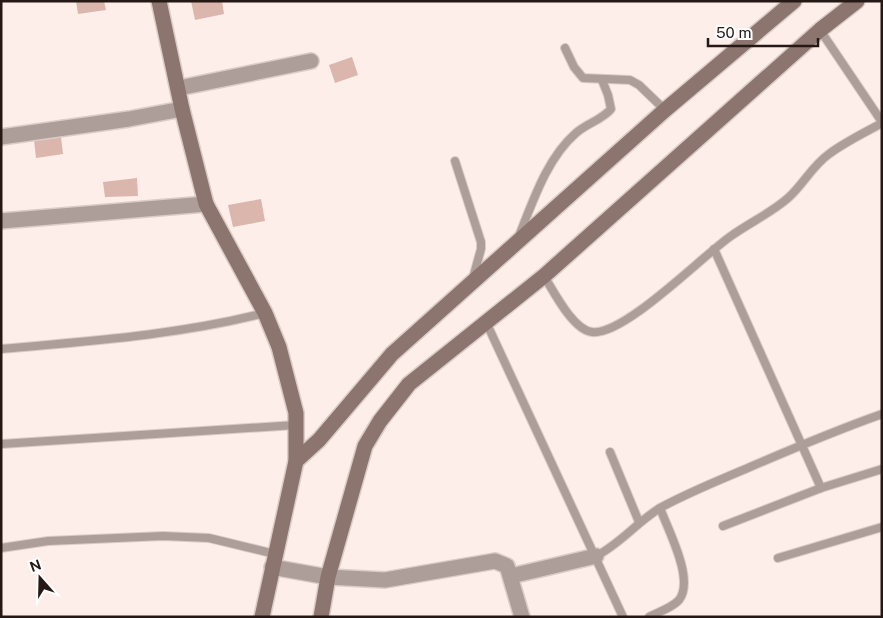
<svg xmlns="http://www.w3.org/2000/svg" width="883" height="618" font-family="'Public Sans',sans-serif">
<rect width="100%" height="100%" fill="#fdeeea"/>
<g fill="#dbb6ad">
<path d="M 76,1 L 104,1 L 106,10 L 78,14 Z"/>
<path d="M 191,1 L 222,1 L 224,14 L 195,20 Z"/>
<path d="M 352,57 L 358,75 L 335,83 L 329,65 Z"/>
<path d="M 61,137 L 63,154 L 36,158 L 34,140 Z"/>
<path d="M 137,178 L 138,196 L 105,197 L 103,182 Z"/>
<path d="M 261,199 L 265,221 L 233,227 L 228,205 Z"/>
</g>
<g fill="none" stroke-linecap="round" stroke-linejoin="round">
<defs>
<g id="lane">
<path d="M 820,30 L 882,122"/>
<path d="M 565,48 L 574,67 L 583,78 L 630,80 L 639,85 L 665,110"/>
<path d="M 455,161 L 481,242 L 481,249 L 473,278"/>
<path d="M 519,236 C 533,201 547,158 576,133 C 587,123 602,120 611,109 L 608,95 L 602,80"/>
<path d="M 714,249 L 821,488"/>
<path d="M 544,276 C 554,292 573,330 592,332 C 624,336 702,256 731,236 C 749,223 771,213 788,198 C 803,185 812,166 829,154 C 845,142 864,133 882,123"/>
<path d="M 486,322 L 623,617"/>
<path d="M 1,349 C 90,341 179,335 265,313"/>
<path d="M 1,444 L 296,425"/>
<path d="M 610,452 L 639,522"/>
<path d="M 723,526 L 821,488 L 882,469"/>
<path d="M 1,548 L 48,541 L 163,536 L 209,538 L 275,554"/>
<path d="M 596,556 C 620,544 637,522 660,508 C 689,492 720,480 750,467 C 794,448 837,430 882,414"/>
<path d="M 778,558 L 882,527"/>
<path d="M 649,617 C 658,612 672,608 679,600 C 695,580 668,530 660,508"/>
</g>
<g id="street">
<path d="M 179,88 L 311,61"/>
<path d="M 1,137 L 129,119 L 182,109"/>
<path d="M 1,221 L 206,204"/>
<path d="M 272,567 L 328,577 L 385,580 L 495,561 L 507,566 L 522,617"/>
<path d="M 511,576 L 596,556"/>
</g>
<g id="secondary">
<path d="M 159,1 L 182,109 L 206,204 L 265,313 L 279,347 L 296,413 L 296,461 L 262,617"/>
<path d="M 296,461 L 319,440 L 392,354 L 665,110 L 794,1"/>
<path d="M 321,617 L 328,577 L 365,446 L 380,421 L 409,384 L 544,276 L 820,30 L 857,1"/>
</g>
</defs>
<use href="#lane" stroke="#dbccc8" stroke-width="10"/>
<use href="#street" stroke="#dbccc8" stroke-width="18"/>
<use href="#secondary" stroke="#dbccc8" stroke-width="18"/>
<use href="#lane" stroke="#ae9e99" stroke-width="8"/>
<use href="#street" stroke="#ae9e99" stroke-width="15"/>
<use href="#secondary" stroke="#8c756f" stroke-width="15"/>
</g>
<rect width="883" height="618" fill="none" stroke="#261915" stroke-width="5"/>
<g transform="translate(40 578) rotate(340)" stroke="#ffffff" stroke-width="4" paint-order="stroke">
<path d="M0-4L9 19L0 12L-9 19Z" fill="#261915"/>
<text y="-8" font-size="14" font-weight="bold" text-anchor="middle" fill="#261915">N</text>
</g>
<path d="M708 38v8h110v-8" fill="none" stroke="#261915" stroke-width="2.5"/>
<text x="716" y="38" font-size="15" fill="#261915" stroke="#ffffff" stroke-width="4" paint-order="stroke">50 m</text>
</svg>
